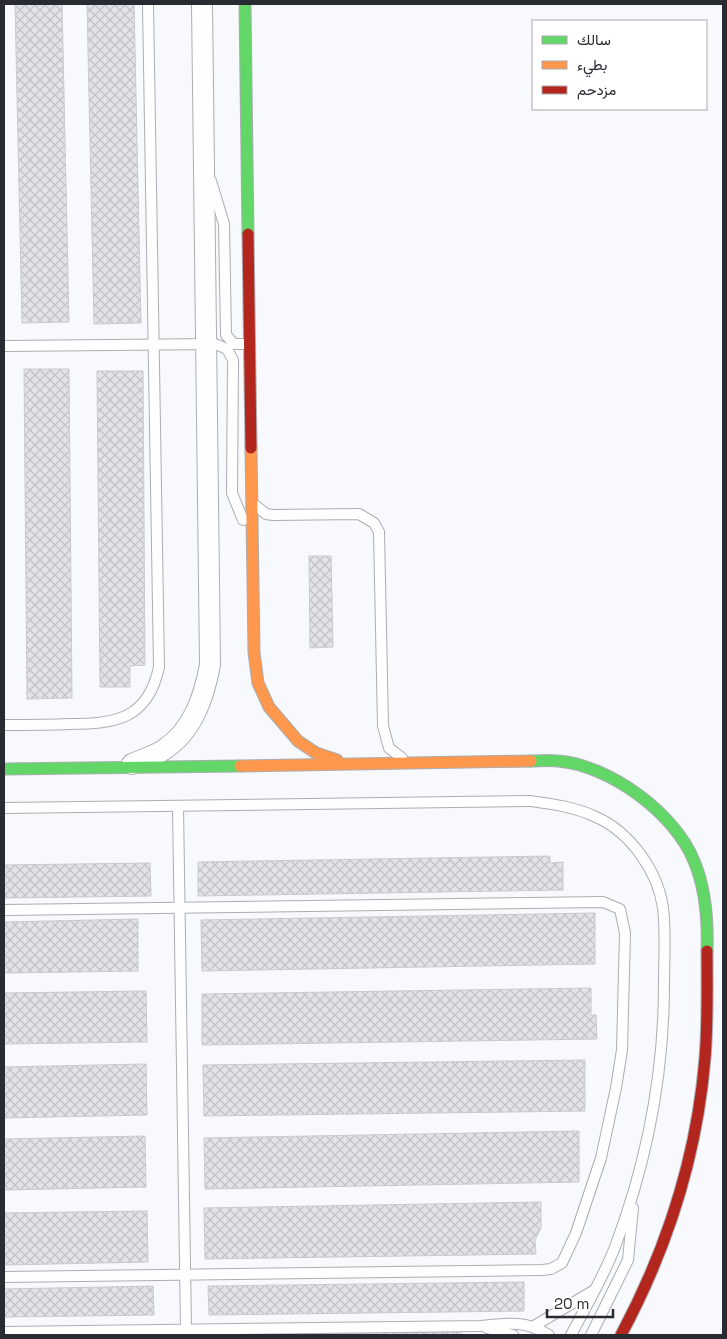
<svg xmlns="http://www.w3.org/2000/svg" width="727" height="1339" font-family="'Space Grotesk',Vazirmatn,sans-serif">
<defs>
<pattern id="building-cross-hatch" width="8" height="8" patternUnits="userSpaceOnUse" patternTransform="scale(1.25)"><rect width="8" height="8" fill="#e2e2e8"/><path d="M0 0l8 8M0 8l8-8" fill="none" stroke="#c2c2c7"/></pattern>
</defs>
<rect width="100%" height="100%" fill="#f7f9fc"/>
<g fill="url(#building-cross-hatch)" stroke="#cacace">
<path d="M 15,4 L 62,4 L 69,322 L 22,323 Z"/>
<path d="M 87,4 L 134,4 L 141,323 L 94,324 Z"/>
<path d="M 24,369 L 69,369 L 72,698 L 27,699 Z"/>
<path d="M 97,371 L 143,371 L 145,665 L 130,666 L 130,687 L 100,687 Z"/>
<path d="M 309,556 L 331,556 L 333,647 L 310,648 Z"/>
<path d="M 550,856 L 550,863 L 563,862 L 563,890 L 198,896 L 198,862 Z"/>
<path d="M 150,863 L 151,896 L 4,898 L 4,865 Z"/>
<path d="M 595,913 L 595,964 L 202,971 L 201,920 Z"/>
<path d="M 138,919 L 138,971 L 4,973 L 4,922 Z"/>
<path d="M 591,988 L 591,1015 L 596,1015 L 597,1039 L 202,1045 L 202,994 Z"/>
<path d="M 146,991 L 147,1042 L 4,1044 L 4,993 Z"/>
<path d="M 585,1060 L 585,1111 L 204,1116 L 203,1065 Z"/>
<path d="M 146,1064 L 147,1115 L 4,1118 L 4,1067 Z"/>
<path d="M 579,1131 L 579,1182 L 205,1189 L 204,1138 Z"/>
<path d="M 145,1136 L 146,1187 L 4,1190 L 4,1139 Z"/>
<path d="M 541,1202 L 541,1228 L 535,1240 L 536,1254 L 205,1259 L 204,1208 Z"/>
<path d="M 147,1211 L 148,1262 L 4,1265 L 4,1213 Z"/>
<path d="M 524,1282 L 524,1311 L 209,1315 L 208,1286 Z"/>
<path d="M 153,1286 L 154,1315 L 4,1317 L 4,1289 Z"/>
<path d="M 461,1331 L 461,1335 L 267,1335 Z"/>
</g>
<g fill="none" stroke-linecap="round" stroke-linejoin="round">
<defs>
<g id="lane">
<path d="M 211,181 L 224,224 L 226,335 L 234,344 L 249,344"/>
<path d="M 4,346 L 215,344 L 227,349 L 233,360 L 232,493 L 243,520"/>
<path d="M 256,506 L 266,514 L 273,515 L 359,514 L 374,523 L 379,532 L 383,726 L 389,748 L 402,758"/>
<path d="M 4,725 C 26,725 48,725 69,724 C 116,724 148,719 159,667 L 148,4"/>
<path d="M 178,807 L 186,1329"/>
<path d="M 4,808 L 530,801 C 552,804 575,807 596,817 C 630,832 658,871 663,908 C 666,933 664,959 664,984 C 664,1075 647,1162 615,1247 C 603,1278 586,1306 571,1335"/>
<path d="M 4,910 L 603,902 L 620,909 L 625,933 L 622,1050 L 616,1088 L 601,1158 L 576,1233 L 562,1263 L 551,1269 L 542,1270 L 4,1277"/>
<path d="M 534,1326 L 593,1291"/>
<path d="M 487,1328 L 513,1335"/>
<path d="M 4,1332 L 481,1326 C 509,1323 525,1320 549,1335"/>
<path d="M 591,1335 L 628,1260 L 633,1208"/>
</g>
<path id="street" d="M 132,764 C 143,759 155,756 165,749 C 193,730 204,697 210,665 L 202,4"/>
<g id="fast">
<path d="M 245,4 L 248,234"/>
<path d="M 531,761 C 540,761 549,760 558,761 C 609,765 675,813 694,861 C 706,889 708,921 707,951"/>
<path d="M 4,769 L 240,766"/>
</g>
<g id="slow">
<path d="M 251,448 L 254,652 L 258,683 L 269,707 L 298,741 L 316,753 L 337,760"/>
<path d="M 240,766 L 531,761"/>
</g>
<g id="jam">
<path d="M 248,234 L 251,448"/>
<path d="M 621,1335 C 667,1249 697,1155 705,1058 C 708,1022 707,987 707,951"/>
</g>
</defs>
<use href="#lane" stroke="#abadb2" stroke-width="12"/>
<use href="#street" stroke="#abadb2" stroke-width="22"/>
<use href="#fast" stroke="#abadb2" stroke-width="13"/>
<use href="#slow" stroke="#abadb2" stroke-width="13"/>
<use href="#jam" stroke="#abadb2" stroke-width="13"/>
<use href="#lane" stroke="#fefeff" stroke-width="10"/>
<use href="#street" stroke="#fefeff" stroke-width="20"/>
<use href="#fast" stroke="#63d668" stroke-width="11"/>
<use href="#slow" stroke="#ff974d" stroke-width="11"/>
<use href="#jam" stroke="#b3261e" stroke-width="11"/>
</g>
<rect width="727" height="1339" fill="none" stroke="#282b32" stroke-width="10"/>
<rect x="532" y="20" width="175" height="90" fill="#ffffff" stroke="#a9aaad"/>
<rect x="542" y="36" width="25" height="8" fill="#63d668" stroke="#a9aaad"/>
<text x="577" y="45" font-size="15" fill="#282b32">سالك</text>
<rect x="542" y="61" width="25" height="8" fill="#ff974d" stroke="#a9aaad"/>
<text x="577" y="70" font-size="15" fill="#282b32">بطيء</text>
<rect x="542" y="86" width="25" height="8" fill="#b3261e" stroke="#a9aaad"/>
<text x="577" y="95" font-size="15" fill="#282b32">مزدحم</text>
<path d="M547 1309v8h66v-8" fill="none" stroke="#282b32" stroke-width="2.5"/>
<text x="554" y="1309" font-size="15" fill="#282b32" stroke="#ffffff" stroke-width="4" paint-order="stroke">20 m</text>
</svg>
